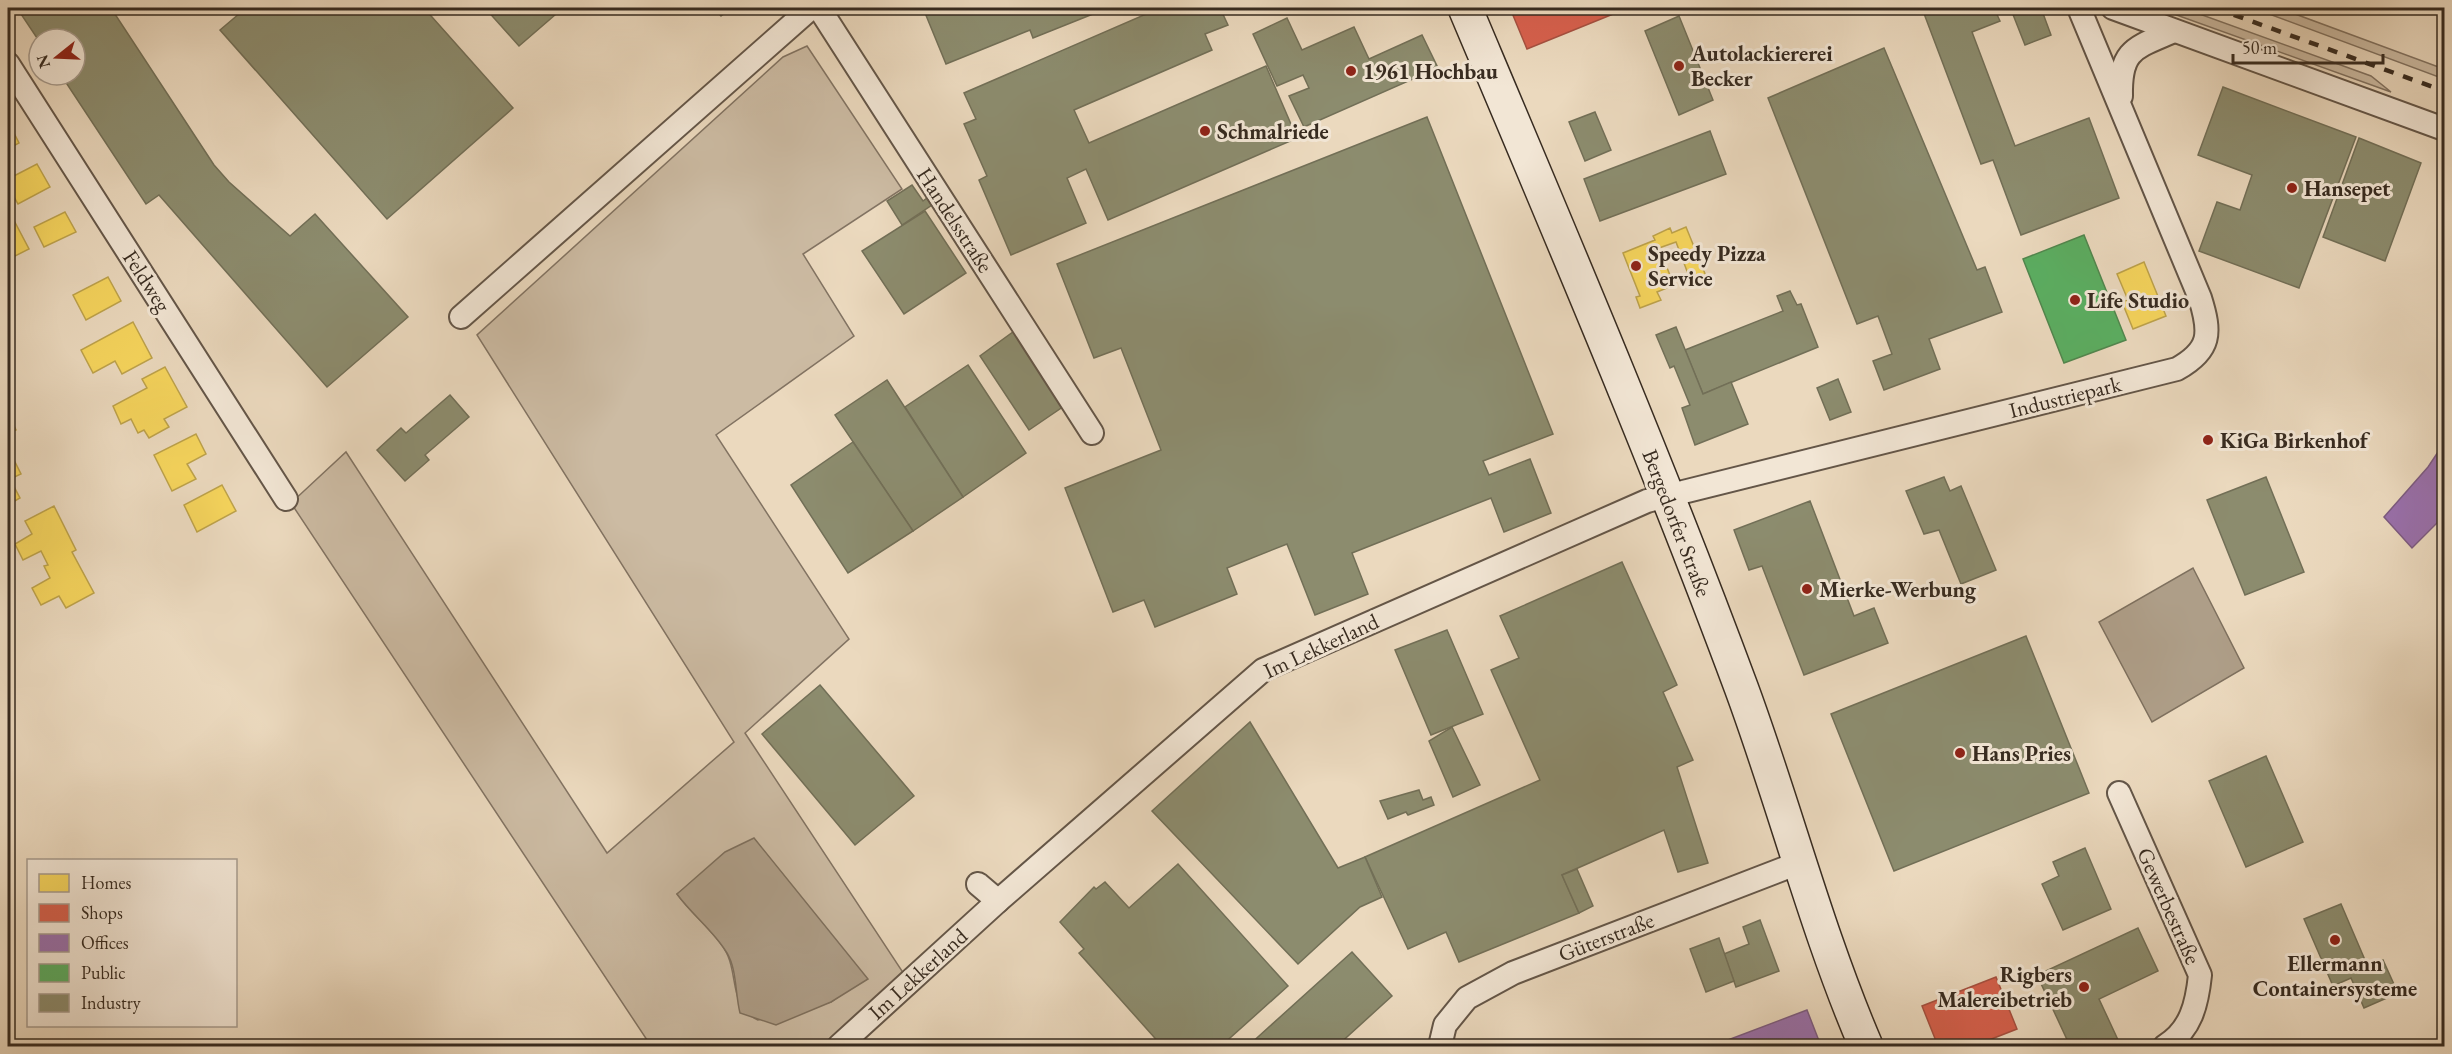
<svg xmlns="http://www.w3.org/2000/svg" width="2452" height="1054" font-family="'EB Garamond',serif">
<rect width="100%" height="100%" fill="#ebd9be"/>
<filter id="stains"><feTurbulence type="fractalNoise" baseFrequency=".00333" numOctaves="4"/><feColorMatrix values="0 0 0 0 .2 0 0 0 0 .09 0 0 0 0 .02 0 0 0 .5 -.17"/></filter>
<radialGradient id="worn" r=".72"><stop offset=".6" stop-color="#630" stop-opacity="0"/><stop offset="1" stop-color="#630" stop-opacity=".3"/></radialGradient>
<g fill="#ccbba3" stroke="#827362" stroke-width="1.5" fill-rule="evenodd">
<path d="M 2157,8 L 2183,8 L 2371,76 L 2391,92 Z"/>
<path d="M 2253,8 L 2279,8 L 2444,69 L 2444,79 Z"/>
<path d="M 807,46 L 902,189 L 803,254 L 854,336 L 716,435 L 849,639 L 745,733 L 906,977 L 828,1046 L 651,1046 L 291,503 L 346,452 L 607,853 L 734,742 L 477,335 L 783,57 ZM 754,839 L 782,874 L 853,986 L 831,1002 L 758,1020 C 730,1007 738,980 728,956 C 721,938 690,912 677,894 Z"/>
</g>
<g fill="#ae9e88" stroke="#7e705e" stroke-width="1.5">
<path d="M 2193,568 L 2244,668 L 2152,722 L 2099,622 Z"/>
<path d="M 754,838 L 868,979 L 831,1002 L 776,1025 L 740,1013 C 735,993 737,970 727,953 C 714,931 692,915 677,894 L 725,852 Z"/>
</g>
<g fill="#f6d55c" stroke="#bda24a" stroke-width="1.5">
<path d="M 8,121 L 19,143 L 8,149 Z"/>
<path d="M 37,164 L 50,187 L 18,204 L 8,186 L 8,179 Z"/>
<path d="M 8,209 L 29,249 L 11,258 L 8,250 Z"/>
<path d="M 65,212 L 76,232 L 44,247 L 34,227 Z"/>
<path d="M 1686,227 L 1708,281 L 1693,287 L 1676,242 L 1659,248 L 1674,285 L 1657,292 L 1661,300 L 1640,308 L 1636,297 L 1640,296 L 1623,253 L 1655,240 L 1653,236 L 1670,228 L 1672,233 Z"/>
<path d="M 2144,262 L 2166,316 L 2133,329 L 2122,302 L 2128,300 L 2117,274 Z"/>
<path d="M 108,277 L 121,301 L 86,320 L 73,295 Z"/>
<path d="M 133,322 L 152,358 L 122,374 L 115,361 L 93,373 L 81,350 Z"/>
<path d="M 165,367 L 187,407 L 164,419 L 169,427 L 149,438 L 144,430 L 138,433 L 131,419 L 121,424 L 113,406 L 147,388 L 142,379 Z"/>
<path d="M 8,413 L 16,430 L 8,434 Z"/>
<path d="M 196,434 L 206,454 L 187,464 L 196,479 L 172,491 L 154,455 Z"/>
<path d="M 8,448 L 21,474 L 10,479 L 20,498 L 8,505 Z"/>
<path d="M 222,485 L 236,511 L 197,532 L 184,505 Z"/>
<path d="M 54,506 L 76,550 L 72,552 L 94,593 L 66,608 L 59,596 L 41,605 L 32,588 L 50,578 L 44,566 L 48,565 L 41,551 L 23,560 L 15,544 L 32,534 L 25,521 Z"/>
</g>
<g fill="#d6604d" stroke="#a65040" stroke-width="1.5">
<path d="M 1510,8 L 1628,8 L 1527,49 Z"/>
<path d="M 1996,977 L 2017,1029 L 1989,1040 L 1992,1046 L 1938,1046 L 1922,1006 Z"/>
</g>
<g fill="#9970ab" stroke="#7c5b81" stroke-width="1.5">
<path d="M 2444,443 L 2444,516 L 2412,548 L 2384,517 L 2428,467 Z"/>
<path d="M 1807,1010 L 1821,1046 L 1712,1046 Z"/>
</g>
<path fill="#5aae61" stroke="#50874e" stroke-width="1.5" d="M 2084,235 L 2126,340 L 2064,363 L 2023,259 Z"/>
<g fill="#8c8c6e" stroke="#726f57" stroke-width="1.5">
<path d="M 17,8 L 111,8 L 214,165 L 229,182 L 290,236 L 315,214 L 408,317 L 327,387 L 159,195 L 146,204 L 61,75 L 75,75 L 75,39 L 39,39 L 39,41 Z"/>
<path d="M 246,8 L 424,8 L 513,108 L 387,219 L 220,30 Z"/>
<path d="M 485,8 L 563,8 L 519,46 Z"/>
<path d="M 714,8 L 731,8 L 721,16 Z"/>
<path d="M 923,8 L 1108,8 L 1033,38 L 1030,30 L 946,64 Z"/>
<path d="M 1160,8 L 1220,8 L 1228,25 L 1205,34 L 1212,50 L 1074,110 L 1089,143 L 1266,66 L 1297,138 L 1108,220 L 1086,169 L 1067,178 L 1086,223 L 1011,255 L 979,180 L 987,176 L 964,124 L 976,119 L 964,93 Z"/>
<path d="M 1931,8 L 1994,8 L 2000,21 L 1972,32 L 2015,146 L 2089,118 L 2119,198 L 2021,235 L 1993,160 L 1981,164 L 1923,11 Z"/>
<path d="M 2025,8 L 2041,8 L 2051,35 L 2025,45 L 2012,12 Z"/>
<path d="M 1679,16 L 1713,100 L 1679,115 L 1645,31 Z"/>
<path d="M 1287,18 L 1302,50 L 1354,27 L 1369,59 L 1422,35 L 1438,68 L 1304,127 L 1289,96 L 1309,88 L 1303,75 L 1277,86 L 1253,34 Z"/>
<path d="M 1884,48 L 1977,270 L 1985,267 L 2002,312 L 1929,339 L 1940,369 L 1884,390 L 1873,361 L 1892,354 L 1878,316 L 1857,324 L 1768,98 Z"/>
<path d="M 2223,87 L 2356,137 L 2299,288 L 2199,251 L 2217,202 L 2240,210 L 2252,175 L 2198,155 Z"/>
<path d="M 1595,112 L 1611,150 L 1585,161 L 1569,122 Z"/>
<path d="M 1427,117 L 1553,434 L 1483,461 L 1489,475 L 1530,459 L 1551,513 L 1504,532 L 1491,498 L 1352,553 L 1368,594 L 1315,615 L 1287,544 L 1227,568 L 1237,594 L 1155,627 L 1144,600 L 1113,612 L 1065,488 L 1161,450 L 1121,348 L 1094,358 L 1057,264 Z"/>
<path d="M 1710,131 L 1726,174 L 1600,221 L 1584,179 Z"/>
<path d="M 2359,138 L 2421,163 L 2385,261 L 2323,237 Z"/>
<path d="M 912,185 L 923,201 L 927,198 L 932,205 L 902,225 L 887,201 Z"/>
<path d="M 925,211 L 966,273 L 904,314 L 862,251 Z"/>
<path d="M 1790,291 L 1797,305 L 1801,304 L 1818,347 L 1703,394 L 1685,350 L 1783,311 L 1777,296 Z"/>
<path d="M 1676,327 L 1703,394 L 1731,382 L 1748,424 L 1695,445 L 1682,408 L 1690,405 L 1674,366 L 1670,368 L 1656,335 Z"/>
<path d="M 1017,329 L 1067,404 L 1029,430 L 980,356 Z"/>
<path d="M 968,365 L 1026,453 L 963,497 L 905,407 Z"/>
<path d="M 1838,379 L 1851,412 L 1830,420 L 1817,388 Z"/>
<path d="M 887,380 L 963,497 L 913,531 L 835,415 Z"/>
<path d="M 450,395 L 469,417 L 425,455 L 429,460 L 405,481 L 377,450 L 401,428 L 406,433 Z"/>
<path d="M 853,442 L 913,531 L 848,573 L 791,485 Z"/>
<path d="M 1944,477 L 1950,491 L 1961,486 L 1996,570 L 1961,584 L 1939,530 L 1924,534 L 1906,491 Z"/>
<path d="M 2266,477 L 2304,572 L 2245,595 L 2207,500 Z"/>
<path d="M 1810,501 L 1854,616 L 1874,608 L 1888,643 L 1804,675 L 1762,566 L 1749,570 L 1734,530 Z"/>
<path d="M 1622,562 L 1677,685 L 1663,692 L 1693,760 L 1677,767 L 1708,863 L 1678,872 L 1664,830 L 1562,875 L 1579,913 L 1459,962 L 1446,932 L 1408,949 L 1365,857 L 1540,780 L 1491,670 L 1519,658 L 1500,616 Z"/>
<path d="M 1447,630 L 1483,714 L 1431,735 L 1395,650 Z"/>
<path d="M 2026,636 L 2089,793 L 1894,871 L 1831,714 Z"/>
<path d="M 820,685 L 914,796 L 855,845 L 762,734 Z"/>
<path d="M 1250,722 L 1338,868 L 1365,857 L 1382,897 L 1360,907 L 1298,964 L 1152,811 Z"/>
<path d="M 1452,727 L 1480,785 L 1453,797 L 1429,741 Z"/>
<path d="M 2266,756 L 2303,842 L 2246,867 L 2209,781 Z"/>
<path d="M 1419,790 L 1423,800 L 1431,797 L 1434,805 L 1408,815 L 1406,812 L 1388,819 L 1380,801 Z"/>
<path d="M 2085,848 L 2111,909 L 2063,930 L 2042,884 L 2059,876 L 2053,862 Z"/>
<path d="M 1178,864 L 1288,986 L 1221,1046 L 1162,1046 L 1079,953 L 1084,949 L 1060,922 L 1094,887 L 1096,889 L 1105,882 L 1129,908 Z"/>
<path d="M 1577,869 L 1593,906 L 1579,913 L 1562,875 Z"/>
<path d="M 2341,904 L 2368,967 L 2383,960 L 2398,993 L 2364,1008 L 2351,978 L 2333,986 L 2304,919 Z"/>
<path d="M 1760,920 L 1779,971 L 1736,987 L 1724,954 L 1749,944 L 1743,927 Z"/>
<path d="M 2138,928 L 2158,971 L 2099,999 L 2119,1042 L 2109,1046 L 2070,1046 L 2037,975 Z"/>
<path d="M 1719,938 L 1734,981 L 1706,992 L 1690,949 Z"/>
<path d="M 1352,952 L 1392,996 L 1337,1046 L 1248,1046 Z"/>
</g>
<g fill="none" stroke-linecap="round" stroke-linejoin="round">
<defs>
<g id="street">
<path d="M 819,8 L 1092,433"/>
<path d="M 2113,8 L 2444,129"/>
<path d="M 8,64 L 286,499"/>
<path d="M 2121,96 C 2120,49 2135,48 2174,31"/>
<path d="M 461,317 L 811,8"/>
<path d="M 2119,793 L 2200,975 C 2197,1004 2191,1030 2165,1046"/>
<path d="M 978,884 L 998,901"/>
<path d="M 839,1046 L 998,901 L 1263,670 L 1647,501 L 2177,369 C 2211,350 2211,333 2200,298 L 2079,8"/>
<path d="M 1440,1046 L 1445,1025 L 1467,998 L 1513,973 L 1801,862"/>
</g>
<path id="secondary" d="M 1465,8 C 1560,233 1656,458 1741,687 C 1785,806 1816,930 1866,1046"/>
</defs>
<use href="#street" stroke="#645648" stroke-width="26"/>
<use href="#secondary" stroke="#372b20" stroke-width="36"/>
<use href="#street" stroke="#f2e6d5" stroke-width="22"/>
<use href="#secondary" stroke="#f2e6d5" stroke-width="33"/>
<path stroke="#372b20" stroke-width="4.5" stroke-dasharray="10 10" stroke-linecap="butt" d="M 2215,8 L 2444,91"/>
</g>
<g fill="#8f2418" stroke="#f2e6d5" stroke-width="2">
<circle cx="1679" cy="66" r="6"/>
<circle cx="1351" cy="71" r="6"/>
<circle cx="1205" cy="131" r="6"/>
<circle cx="2292" cy="188" r="6"/>
<circle cx="1636" cy="266" r="6"/>
<circle cx="2075" cy="300" r="6"/>
<circle cx="2208" cy="440" r="6"/>
<circle cx="1807" cy="589" r="6"/>
<circle cx="1960" cy="753" r="6"/>
<circle cx="2335" cy="940" r="6"/>
<circle cx="2084" cy="987" r="6"/>
</g>
<g text-anchor="middle" dominant-baseline="central" stroke-width="6" stroke-linejoin="round" paint-order="stroke">
<g font-size="22" font-weight="bold" fill="#372b20" stroke="#f2e6d5" text-anchor="start">
<text x="1691" y="53">Autolackiererei<tspan x="1691" dy="25">Becker</tspan></text>
<text x="1363" y="71">1961 Hochbau</text>
<text x="1217" y="131">Schmalriede</text>
<text x="2304" y="188">Hansepet</text>
<text x="1648" y="253">Speedy Pizza<tspan x="1648" dy="25">Service</tspan></text>
<text x="2087" y="300">Life Studio</text>
<text x="2220" y="440">KiGa Birkenhof</text>
<text x="1819" y="589">Mierke-Werbung</text>
<text x="1972" y="753">Hans Pries</text>
<text x="2335" y="963" text-anchor="middle">Ellermann<tspan x="2335" dy="25">Containersysteme</tspan></text>
<text x="2072" y="974" text-anchor="end">Rigbers<tspan x="2072" dy="25">Malereibetrieb</tspan></text>
</g>
<g font-size="22" fill="#372b20" stroke="#f2e6d5">
<text transform="translate(955 220) rotate(57)">Handelsstraße</text>
<text transform="translate(147 281) rotate(57)">Feldweg</text>
<text transform="translate(2065 397) rotate(-14)">Industriepark</text>
<text transform="translate(1677 523) rotate(69)">Bergedorfer Straße</text>
<text transform="translate(1321 646) rotate(-25)">Im Lekkerland</text>
<text transform="translate(2169 906) rotate(66)">Gewerbestraße</text>
<text transform="translate(1606 937) rotate(-21)">Güterstraße</text>
<text transform="translate(918 974) rotate(-42)">Im Lekkerland</text>
</g>
</g>
<rect width="2452" height="1054" fill="none" stroke="#ebd9be" stroke-width="30"/>
<rect x="9" y="9" width="2434" height="1036" fill="none" stroke="#372b20" stroke-width="3"/>
<rect x="15" y="15" width="2422" height="1024" fill="none" stroke="#372b20" stroke-width="1.5"/>
<rect x="27" y="859" width="210" height="168" fill="#f2e6d5" stroke="#a79b8d" stroke-width="1.5"/>
<rect x="39" y="874" width="30" height="18" fill="#f6d55c" stroke="#a79b8d" stroke-width="1.5"/>
<text x="81" y="889" font-size="18" fill="#372b20">Homes</text>
<rect x="39" y="904" width="30" height="18" fill="#d6604d" stroke="#a79b8d" stroke-width="1.5"/>
<text x="81" y="919" font-size="18" fill="#372b20">Shops</text>
<rect x="39" y="934" width="30" height="18" fill="#9970ab" stroke="#a79b8d" stroke-width="1.5"/>
<text x="81" y="949" font-size="18" fill="#372b20">Offices</text>
<rect x="39" y="964" width="30" height="18" fill="#5aae61" stroke="#a79b8d" stroke-width="1.5"/>
<text x="81" y="979" font-size="18" fill="#372b20">Public</text>
<rect x="39" y="994" width="30" height="18" fill="#8c8c6e" stroke="#a79b8d" stroke-width="1.5"/>
<text x="81" y="1009" font-size="18" fill="#372b20">Industry</text>
<g transform="translate(57 57) rotate(252)"><circle r="28" fill="#f2e6d5" stroke="#a79b8d" stroke-width="1.5"/>
<path d="M0-4.5L10 22L0 15L-10 22Z" fill="#8f2418"/>
<text y="-9" font-size="16" font-weight="bold" text-anchor="middle" fill="#372b20">N</text>
</g>
<path d="M2233 54v9h150v-9" fill="none" stroke="#372b20" stroke-width="3"/>
<text x="2242" y="54" font-size="18" fill="#372b20" stroke="#f2e6d5" stroke-width="4.5" paint-order="stroke">50 m</text>
<rect width="100%" height="100%" filter="url(#stains)"/>
<rect width="100%" height="100%" fill="url(#worn)"/>
</svg>
